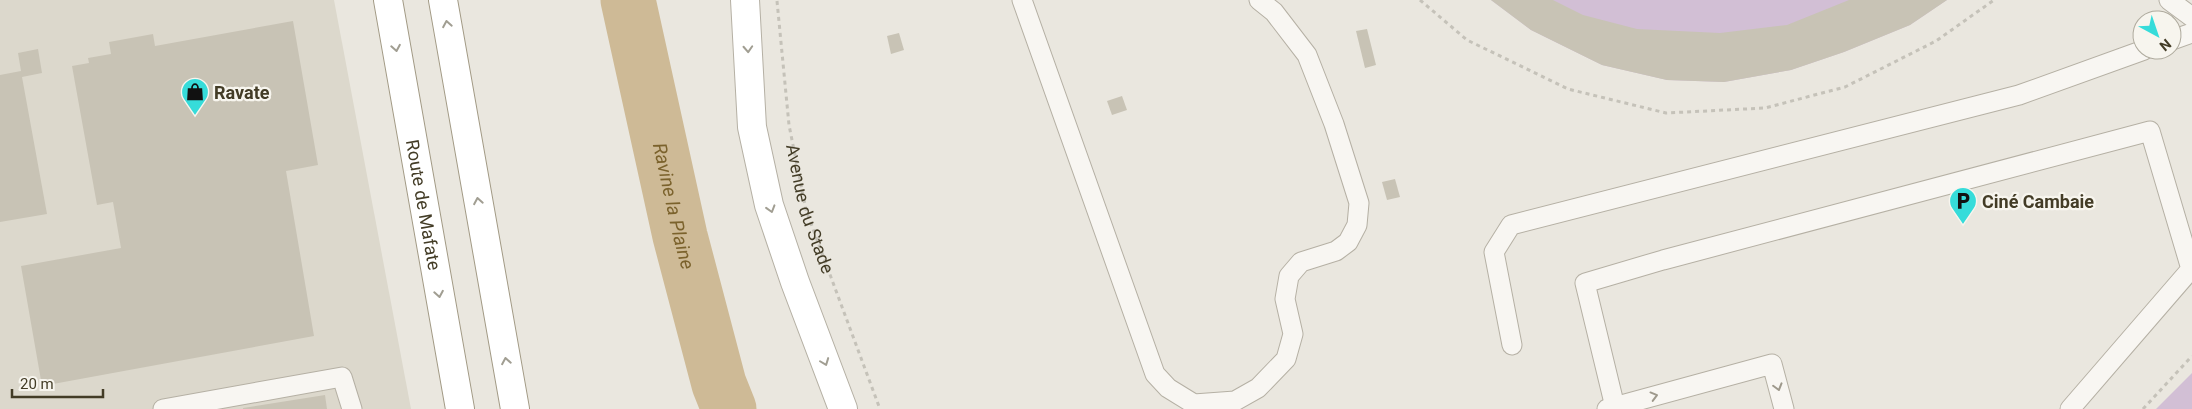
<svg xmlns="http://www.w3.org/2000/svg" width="2192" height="409" font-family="Roboto,sans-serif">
<rect width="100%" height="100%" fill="#eae7df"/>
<path fill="#dcd8cc" d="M 0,0 L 334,0 L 411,409 L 0,409 Z"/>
<g fill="#d2bfd5">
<path d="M 1491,0 L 1947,0 L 1910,25 L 1844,52 L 1791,70 L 1724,82 L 1667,80 L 1602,65 L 1531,30 Z"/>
<path d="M 2192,373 L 2192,409 L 2156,409 Z"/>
</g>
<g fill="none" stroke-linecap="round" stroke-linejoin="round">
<path stroke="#ceba96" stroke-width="55" id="s1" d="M 628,0 L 680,236 L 719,384 L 729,409"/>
</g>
<g fill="#c8c3b5">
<path d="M 1491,0 L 1553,0 L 1583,15 L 1637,29 L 1720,33 L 1787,25 L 1849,0 L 1947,0 L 1910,25 L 1844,52 L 1791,70 L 1724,82 L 1667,80 L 1602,65 L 1531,30 Z"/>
<path d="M 293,21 L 318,165 L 286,171 L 314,336 L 42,386 L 21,266 L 121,248 L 113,202 L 97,205 L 72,66 L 89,63 L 88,58 L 111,54 L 109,42 L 153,34 L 155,46 Z"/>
<path d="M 1367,29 L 1376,65 L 1365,68 L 1356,31 Z"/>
<path d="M 899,33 L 904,50 L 891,54 L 887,36 Z"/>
<path d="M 38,49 L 42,73 L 22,77 L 47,214 L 0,222 L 0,75 L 21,71 L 18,53 Z"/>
<path d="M 1122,96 L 1127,110 L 1112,115 L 1107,101 Z"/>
<path d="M 1395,179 L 1400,197 L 1387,200 L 1382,182 Z"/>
<path d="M 325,395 L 327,409 L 243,409 L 243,408 Z"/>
</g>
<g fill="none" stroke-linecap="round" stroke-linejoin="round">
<defs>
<g id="lane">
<path d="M 1022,0 L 1155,374 L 1168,388 L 1194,404 L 1235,401 L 1258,388 L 1286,359 L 1293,334 L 1285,299 L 1289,276 L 1301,262 L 1336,251 L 1348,242 L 1357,225 L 1359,203 L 1334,124 L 1307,55 L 1274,12 L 1259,0"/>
<path d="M 2169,0 L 2192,17"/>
<path d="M 2172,40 L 2192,33"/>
<path d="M 1512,345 L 1494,252 L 1511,225 L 2019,95 L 2144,50"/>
<path d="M 1615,407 L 1585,283 L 1663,260 L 2150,131 L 2191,269 L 2070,409"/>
<path d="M 163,409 L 342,377 L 352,409"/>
<path d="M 1607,409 L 1772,364 L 1784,409"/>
</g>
<path id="secondary" d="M 745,0 L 752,127 L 769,205 L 795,282 L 843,409"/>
<g id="highway">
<path id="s3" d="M 388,0 L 460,409"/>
<path d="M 443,0 L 515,409"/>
</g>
</defs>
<use href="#lane" stroke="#b5b0a4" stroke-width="21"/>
<use href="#secondary" stroke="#b5b0a4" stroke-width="30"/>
<use href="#highway" stroke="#a29a85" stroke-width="30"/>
<g stroke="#c5c2b9" stroke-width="3" stroke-dasharray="4 4" stroke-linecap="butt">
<path d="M 1420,0 L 1467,40 L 1568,89 L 1666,113 L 1765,108 L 1845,87 L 1936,41 L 1994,0"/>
<path id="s2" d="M 777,1 L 789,125 L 806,210 L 880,409"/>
<path d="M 2143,409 L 2192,356"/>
</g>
<use href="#lane" stroke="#f8f6f2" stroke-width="19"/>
<use href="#secondary" stroke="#fff" stroke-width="28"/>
<use href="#highway" stroke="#fff" stroke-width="28"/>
</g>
<defs><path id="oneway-chevron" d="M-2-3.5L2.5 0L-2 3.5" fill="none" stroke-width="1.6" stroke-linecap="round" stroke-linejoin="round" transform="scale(1.25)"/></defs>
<g stroke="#a19e92">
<use href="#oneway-chevron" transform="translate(447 24) rotate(-100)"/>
<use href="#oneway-chevron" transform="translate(396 48) rotate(80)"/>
<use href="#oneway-chevron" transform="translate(748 49) rotate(87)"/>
<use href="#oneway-chevron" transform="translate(478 201) rotate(-100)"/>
<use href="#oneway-chevron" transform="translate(771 209) rotate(73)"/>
<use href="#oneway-chevron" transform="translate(439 294) rotate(80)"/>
<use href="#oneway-chevron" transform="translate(506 361) rotate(-100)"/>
<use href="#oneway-chevron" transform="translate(825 362) rotate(69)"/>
</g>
<g stroke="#9e998c">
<use href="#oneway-chevron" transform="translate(1778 387) rotate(74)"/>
<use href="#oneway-chevron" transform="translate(1654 396) rotate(-15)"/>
</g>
<defs>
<symbol id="shop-pin" viewBox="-11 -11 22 30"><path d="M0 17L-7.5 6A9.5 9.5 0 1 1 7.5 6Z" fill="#36dcda" stroke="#f7f5ee"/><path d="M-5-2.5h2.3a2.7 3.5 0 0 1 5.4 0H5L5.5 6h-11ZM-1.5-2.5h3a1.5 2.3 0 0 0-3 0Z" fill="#111"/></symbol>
<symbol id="parking-pin" viewBox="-11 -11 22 30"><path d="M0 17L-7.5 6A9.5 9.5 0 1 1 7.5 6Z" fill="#36dcda" stroke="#f7f5ee"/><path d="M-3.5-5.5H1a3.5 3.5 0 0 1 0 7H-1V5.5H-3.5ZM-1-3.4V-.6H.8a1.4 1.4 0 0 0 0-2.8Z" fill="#111"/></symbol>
</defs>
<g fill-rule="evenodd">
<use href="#shop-pin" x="179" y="76" width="32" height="43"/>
<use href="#parking-pin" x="1947" y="185" width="32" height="43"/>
</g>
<g text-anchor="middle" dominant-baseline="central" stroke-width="4.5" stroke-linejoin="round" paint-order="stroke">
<g font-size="18" font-weight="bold" fill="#433c26" stroke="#f7f5ee" text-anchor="start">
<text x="214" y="92">Ravate</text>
<text x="1982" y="201">Ciné Cambaie</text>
</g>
<g font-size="18" fill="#433c26" stroke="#f7f5ee">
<text stroke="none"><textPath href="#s3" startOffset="208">Route de Mafate</textPath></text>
<text stroke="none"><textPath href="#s2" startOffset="211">Avenue du Stade</textPath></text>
</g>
<g font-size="19" font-style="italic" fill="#7b622c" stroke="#f7f5ee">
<text stroke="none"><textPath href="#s1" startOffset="211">Ravine la Plaine</textPath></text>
</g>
</g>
<g transform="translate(2157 35) rotate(140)"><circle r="24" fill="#f7f5ee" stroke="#afab9e"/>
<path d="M0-4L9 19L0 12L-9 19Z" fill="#36dcda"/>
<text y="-8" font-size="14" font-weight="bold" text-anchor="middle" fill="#433c26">N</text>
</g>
<path d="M12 389v8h91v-8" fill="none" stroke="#433c26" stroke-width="2.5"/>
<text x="20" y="389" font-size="15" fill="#433c26" stroke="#f7f5ee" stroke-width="4" paint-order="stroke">20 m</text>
</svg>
